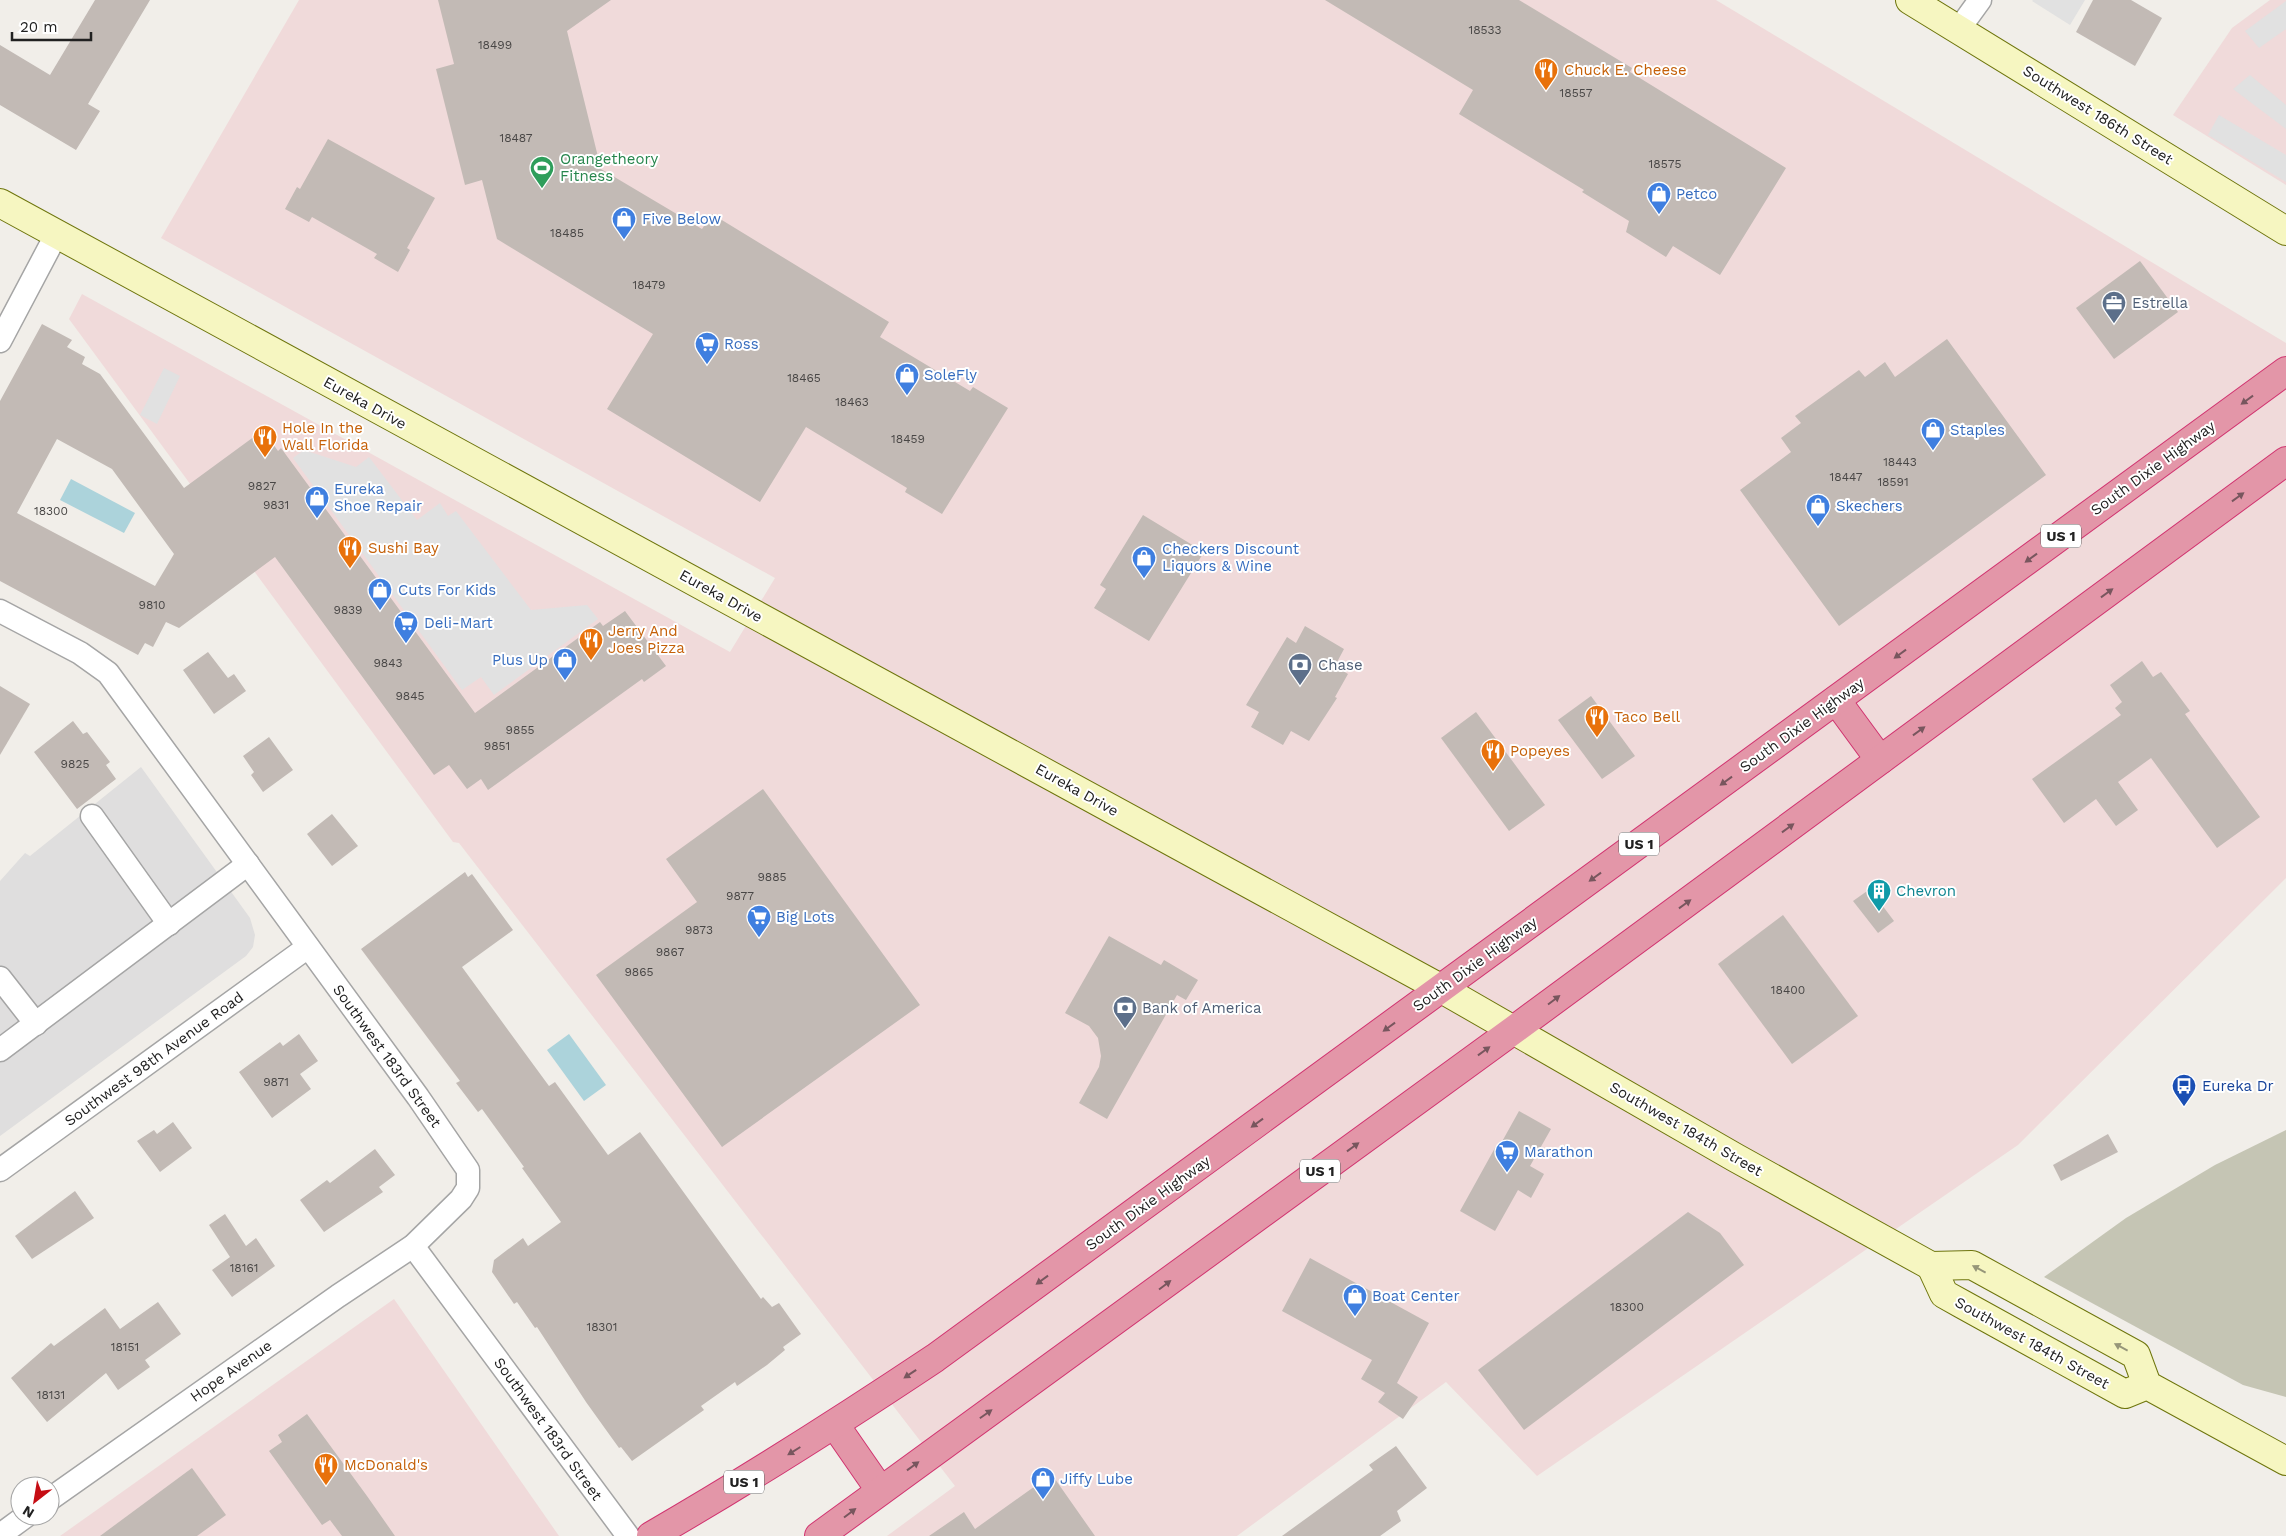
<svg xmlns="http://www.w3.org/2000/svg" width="2286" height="1536" font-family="'Work Sans',sans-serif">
<rect width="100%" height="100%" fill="#f1eee9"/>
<path fill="#dfdede" d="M 141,767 L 250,918 L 255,935 L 253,947 L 246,956 L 0,1136 L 0,881 L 25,853 L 30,856 Z"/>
<g fill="#f0dada">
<path d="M 299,0 L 1716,0 L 2286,343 L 2286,878 L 2018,1145 L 1537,1476 L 1446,1382 L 1237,1536 L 887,1536 L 955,1486 L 459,843 L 453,842 L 69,319 L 82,294 L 730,652 L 775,578 L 161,238 Z"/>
<path d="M 2270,0 L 2286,0 L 2286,185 L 2173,115 L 2232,28 Z"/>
<path d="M 394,1299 L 559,1536 L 60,1536 Z"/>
</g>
<path fill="#c5c5b4" d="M 2286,1130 L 2286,1397 L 2243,1385 L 2044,1277 L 2126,1218 L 2215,1165 Z"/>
<g fill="#e1e1e1">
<path d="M 2033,0 L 2085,0 L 2070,25 L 2032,1 Z"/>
<path d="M 2286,1 L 2286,29 L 2259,48 L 2245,31 Z"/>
<path d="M 2250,75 L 2286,105 L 2286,129 L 2233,89 Z"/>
<path d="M 2219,115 L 2286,155 L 2286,182 L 2208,135 Z"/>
<path d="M 164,368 L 180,376 L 157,424 L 140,415 Z"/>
<path d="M 304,450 L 356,467 L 369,457 L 417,520 L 440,503 L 448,516 L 456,511 L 531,610 L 587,605 L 598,619 L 494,695 L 481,677 L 462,690 L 293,458 Z"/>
</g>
<g fill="#acd3db">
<path d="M 71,479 L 135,513 L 124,533 L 60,500 Z"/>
<path d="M 569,1034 L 606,1085 L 584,1101 L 547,1050 Z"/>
</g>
<g fill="#c2bab5" fill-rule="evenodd">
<path d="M 95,0 L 150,0 L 88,104 L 100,111 L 76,150 L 0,105 L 0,45 L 50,75 Z"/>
<path d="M 438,0 L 611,0 L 567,31 L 601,169 L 702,229 L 712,214 L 889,322 L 880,337 L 970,391 L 973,387 L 1008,408 L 942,514 L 905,492 L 907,488 L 806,427 L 760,502 L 607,409 L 653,334 L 497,239 L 482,180 L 465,185 L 436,69 L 454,64 Z"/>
<path d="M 1325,0 L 1519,0 L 1632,68 L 1630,72 L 1786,168 L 1720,275 L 1673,246 L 1666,257 L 1626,232 L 1629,221 L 1582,192 L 1584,190 L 1459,114 L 1473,90 Z"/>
<path d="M 2093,0 L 2131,0 L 2162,18 L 2135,66 L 2076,32 Z"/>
<path d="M 328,139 L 435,198 L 407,248 L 410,250 L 398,272 L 374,258 L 377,254 L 312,217 L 309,222 L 285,209 L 297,187 L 300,189 Z"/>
<path d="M 2140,261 L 2178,312 L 2114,359 L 2076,308 Z"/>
<path d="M 42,324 L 72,340 L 67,347 L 85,357 L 82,364 L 100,374 L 184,488 L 263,430 L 278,451 L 281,448 L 475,713 L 600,622 L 603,626 L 625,611 L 666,666 L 644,682 L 642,679 L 488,790 L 481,779 L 467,789 L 449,765 L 434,775 L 275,557 L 179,628 L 166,622 L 153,647 L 145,643 L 138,655 L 0,581 L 0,401 ZM 57,439 L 112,469 L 174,554 L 155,586 L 17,513 Z"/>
<path d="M 1947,339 L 2046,475 L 1839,626 L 1740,490 L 1791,452 L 1781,438 L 1801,423 L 1795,416 L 1859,370 L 1865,377 L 1885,362 L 1895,377 Z"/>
<path d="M 1143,515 L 1204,552 L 1149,641 L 1094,608 L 1106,589 L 1100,585 Z"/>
<path d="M 1305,626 L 1344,649 L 1335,666 L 1348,674 L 1335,697 L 1337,698 L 1309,741 L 1291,731 L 1283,745 L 1251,727 L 1259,712 L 1246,705 L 1287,637 L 1296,643 Z"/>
<path d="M 208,652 L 228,678 L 234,674 L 246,691 L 214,714 L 183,670 Z"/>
<path d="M 2142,661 L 2153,677 L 2161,672 L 2190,711 L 2185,714 L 2260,817 L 2217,848 L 2151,758 L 2118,782 L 2138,810 L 2116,826 L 2096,799 L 2064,823 L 2032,779 L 2121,715 L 2115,708 L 2122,702 L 2110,685 Z"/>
<path d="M 0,686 L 30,704 L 0,755 Z"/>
<path d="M 1591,696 L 1635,756 L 1602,779 L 1558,720 Z"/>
<path d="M 1476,712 L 1545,805 L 1509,831 L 1441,738 Z"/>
<path d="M 73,721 L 83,734 L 87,732 L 110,762 L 106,765 L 116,779 L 77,809 L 34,752 Z"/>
<path d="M 269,737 L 293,770 L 263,792 L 251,775 L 254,772 L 243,756 Z"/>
<path d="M 763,789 L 920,1005 L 722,1147 L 596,975 L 697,902 L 666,859 Z"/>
<path d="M 332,814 L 358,846 L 332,866 L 307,834 Z"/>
<path d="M 465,872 L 468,877 L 472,874 L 513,930 L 462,967 L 549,1086 L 555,1082 L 608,1155 L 640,1132 L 761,1299 L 763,1297 L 772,1307 L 779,1303 L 801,1334 L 783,1347 L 785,1350 L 767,1365 L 737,1386 L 735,1382 L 701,1406 L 704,1410 L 632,1461 L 621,1447 L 619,1448 L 586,1402 L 537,1327 L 535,1328 L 517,1302 L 514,1304 L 492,1272 L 494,1260 L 523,1238 L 528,1246 L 561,1222 L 522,1168 L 524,1167 L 482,1109 L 478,1112 L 456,1083 L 460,1081 L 361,949 Z"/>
<path d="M 1870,889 L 1894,921 L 1878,933 L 1853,901 Z"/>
<path d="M 1783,915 L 1858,1016 L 1792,1064 L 1718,964 Z"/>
<path d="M 1109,936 L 1161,965 L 1164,960 L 1198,980 L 1186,1000 L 1177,995 L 1107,1119 L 1079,1103 L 1099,1067 L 1101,1056 L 1098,1038 L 1089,1026 L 1065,1013 Z"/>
<path d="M 299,1034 L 318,1061 L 300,1074 L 311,1089 L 272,1118 L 239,1072 L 280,1042 L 283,1046 Z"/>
<path d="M 1519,1111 L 1551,1129 L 1530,1166 L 1544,1174 L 1531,1198 L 1518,1190 L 1495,1231 L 1460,1211 L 1496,1146 L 1499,1147 Z"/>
<path d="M 173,1122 L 192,1148 L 160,1172 L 137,1141 L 154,1130 L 157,1134 Z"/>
<path d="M 2108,1134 L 2118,1152 L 2061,1181 L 2053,1165 Z"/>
<path d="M 375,1149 L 395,1175 L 379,1187 L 383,1192 L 324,1232 L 300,1200 L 327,1180 L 330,1183 Z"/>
<path d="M 75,1191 L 94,1218 L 32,1259 L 15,1236 Z"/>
<path d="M 1688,1212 L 1720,1233 L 1744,1265 L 1524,1430 L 1478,1370 Z"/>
<path d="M 225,1214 L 246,1246 L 256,1238 L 275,1266 L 232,1297 L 212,1270 L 230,1257 L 209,1225 Z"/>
<path d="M 1310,1258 L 1429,1323 L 1397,1383 L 1418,1397 L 1403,1419 L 1378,1402 L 1385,1393 L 1361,1379 L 1372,1360 L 1282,1311 Z"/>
<path d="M 158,1302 L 181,1334 L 145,1360 L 150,1367 L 118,1390 L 106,1373 L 47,1422 L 11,1378 L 51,1343 L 54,1346 L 105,1308 L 120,1329 Z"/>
<path d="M 307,1414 L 367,1496 L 395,1536 L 342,1536 L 330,1520 L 322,1525 L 269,1451 L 282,1442 L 278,1435 Z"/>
<path d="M 1396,1446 L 1427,1488 L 1397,1511 L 1401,1521 L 1380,1536 L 1282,1536 L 1373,1470 L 1369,1465 Z"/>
<path d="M 192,1468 L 226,1515 L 197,1536 L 100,1536 Z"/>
<path d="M 1055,1479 L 1095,1536 L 929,1536 L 964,1512 L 975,1529 L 1038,1484 L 1041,1489 Z"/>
</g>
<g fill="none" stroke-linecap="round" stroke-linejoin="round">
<defs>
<g id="street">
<path d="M 1959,29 L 1980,0"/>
<path d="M 0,341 L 56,235"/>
<path d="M 0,611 L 80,653 L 108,673 L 418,1097 L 468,1170 L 468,1188 L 461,1199 L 413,1246 L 338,1296 L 50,1499"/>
<path d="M 92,816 L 169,924"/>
<path d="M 0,978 L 36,1024"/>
<path d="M 0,1050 L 248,864"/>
<path d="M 0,1170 L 308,947"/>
<path d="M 413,1246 L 628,1536"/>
<path d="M 0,1535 L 26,1516"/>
</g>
<g id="secondary">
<path d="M 1910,0 L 2286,231"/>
<path d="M 0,203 L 1442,989 L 1736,1158 L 1931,1266"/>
<path d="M 2147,1385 L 2125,1394 L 1962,1304 L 1944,1294 L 1931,1266 L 1972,1265 L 2136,1355 L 2147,1385 L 2286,1461"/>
</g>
<g id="highway">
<path d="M 1836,700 L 1880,760"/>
<path d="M 835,1425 L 880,1490"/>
<path d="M 651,1536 C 748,1480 842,1420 935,1358 L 2286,371"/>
<path d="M 819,1536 L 1515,1029 L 2286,461"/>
</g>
</defs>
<use href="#street" stroke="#a5a5a5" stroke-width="25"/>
<use href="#secondary" stroke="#6e750c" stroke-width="30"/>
<use href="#highway" stroke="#d13470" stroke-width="30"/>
<use href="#street" stroke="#fff" stroke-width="22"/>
<use href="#secondary" stroke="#f6f6c1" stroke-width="28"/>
<use href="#highway" stroke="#e396a8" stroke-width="28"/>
</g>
<defs><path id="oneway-solid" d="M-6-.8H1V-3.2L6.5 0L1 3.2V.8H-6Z" transform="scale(1.25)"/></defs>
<g fill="#78565e">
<use href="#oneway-solid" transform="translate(2247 400) rotate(144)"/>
<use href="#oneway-solid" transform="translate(2238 497) rotate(-36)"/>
<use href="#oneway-solid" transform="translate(2031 558) rotate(144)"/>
<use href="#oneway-solid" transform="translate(2107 593) rotate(-36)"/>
<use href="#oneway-solid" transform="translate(1900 654) rotate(144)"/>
<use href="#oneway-solid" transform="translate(1919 731) rotate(-36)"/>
<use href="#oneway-solid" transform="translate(1726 781) rotate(144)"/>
<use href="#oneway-solid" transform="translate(1788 828) rotate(-36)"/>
<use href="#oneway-solid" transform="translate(1595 877) rotate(144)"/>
<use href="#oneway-solid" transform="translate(1685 904) rotate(-36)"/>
<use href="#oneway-solid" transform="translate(1554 1000) rotate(-37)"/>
<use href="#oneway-solid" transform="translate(1389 1027) rotate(144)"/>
<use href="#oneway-solid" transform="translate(1484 1051) rotate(-36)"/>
<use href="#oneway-solid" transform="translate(1257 1123) rotate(144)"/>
<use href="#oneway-solid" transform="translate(1353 1147) rotate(-36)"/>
<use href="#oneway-solid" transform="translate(1042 1280) rotate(144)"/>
<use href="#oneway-solid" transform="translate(1165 1285) rotate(-37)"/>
<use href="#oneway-solid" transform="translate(910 1374) rotate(146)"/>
<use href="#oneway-solid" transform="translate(986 1414) rotate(-35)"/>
<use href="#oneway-solid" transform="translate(794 1451) rotate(148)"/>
<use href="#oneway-solid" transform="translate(913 1466) rotate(-36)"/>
<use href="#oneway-solid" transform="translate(850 1513) rotate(-37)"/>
</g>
<g fill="#969679">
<use href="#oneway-solid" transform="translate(1979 1269) rotate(-152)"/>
<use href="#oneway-solid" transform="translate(2121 1347) rotate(-152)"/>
</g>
<defs>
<symbol id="restaurant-pin" viewBox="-11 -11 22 30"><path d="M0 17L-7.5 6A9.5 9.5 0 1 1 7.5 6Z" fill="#e8710a" stroke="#fff"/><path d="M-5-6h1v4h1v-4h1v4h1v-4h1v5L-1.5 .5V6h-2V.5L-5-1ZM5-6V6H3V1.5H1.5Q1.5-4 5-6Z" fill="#fff"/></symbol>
<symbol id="stadium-pin" viewBox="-11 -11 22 30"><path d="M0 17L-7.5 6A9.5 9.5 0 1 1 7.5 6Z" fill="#2e9e5b" stroke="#fff"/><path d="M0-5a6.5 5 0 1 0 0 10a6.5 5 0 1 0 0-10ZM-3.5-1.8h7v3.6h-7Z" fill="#fff"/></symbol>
<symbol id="shop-pin" viewBox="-11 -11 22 30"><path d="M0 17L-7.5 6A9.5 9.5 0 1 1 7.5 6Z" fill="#3f7fe0" stroke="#fff"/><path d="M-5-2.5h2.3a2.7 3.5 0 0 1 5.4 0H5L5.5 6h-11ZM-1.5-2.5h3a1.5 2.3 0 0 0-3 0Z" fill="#fff"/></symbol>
<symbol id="office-pin" viewBox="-11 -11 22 30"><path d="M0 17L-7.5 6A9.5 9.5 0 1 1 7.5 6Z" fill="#5c6f8a" stroke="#fff"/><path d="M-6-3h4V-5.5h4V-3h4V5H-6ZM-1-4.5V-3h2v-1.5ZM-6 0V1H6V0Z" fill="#fff"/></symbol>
<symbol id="supermarket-pin" viewBox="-11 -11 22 30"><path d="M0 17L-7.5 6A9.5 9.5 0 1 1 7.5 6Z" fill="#3f7fe0" stroke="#fff"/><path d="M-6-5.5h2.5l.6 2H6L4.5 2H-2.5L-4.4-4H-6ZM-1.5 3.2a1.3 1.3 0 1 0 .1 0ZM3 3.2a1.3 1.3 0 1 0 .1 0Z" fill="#fff"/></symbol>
<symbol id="bank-pin" viewBox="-11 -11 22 30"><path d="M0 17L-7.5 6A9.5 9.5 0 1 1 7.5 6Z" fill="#5c6f8a" stroke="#fff"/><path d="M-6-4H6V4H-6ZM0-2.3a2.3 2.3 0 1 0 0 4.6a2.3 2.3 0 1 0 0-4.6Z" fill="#fff"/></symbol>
<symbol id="building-pin" viewBox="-11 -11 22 30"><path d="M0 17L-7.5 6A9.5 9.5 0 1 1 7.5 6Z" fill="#0f9aa8" stroke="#fff"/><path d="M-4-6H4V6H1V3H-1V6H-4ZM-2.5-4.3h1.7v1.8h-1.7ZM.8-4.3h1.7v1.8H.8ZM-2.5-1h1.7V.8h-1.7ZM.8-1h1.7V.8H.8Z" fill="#fff"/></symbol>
<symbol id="bus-pin" viewBox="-11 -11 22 30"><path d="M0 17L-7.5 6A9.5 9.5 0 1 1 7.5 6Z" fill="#1a4fb4" stroke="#fff"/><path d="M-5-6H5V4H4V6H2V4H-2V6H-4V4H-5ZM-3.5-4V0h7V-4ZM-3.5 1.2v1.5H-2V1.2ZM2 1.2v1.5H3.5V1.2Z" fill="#fff"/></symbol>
</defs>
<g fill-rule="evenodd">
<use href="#restaurant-pin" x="1532" y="56" width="28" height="38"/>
<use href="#stadium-pin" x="528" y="154" width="28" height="38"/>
<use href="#shop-pin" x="1645" y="180" width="28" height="38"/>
<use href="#shop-pin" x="610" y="205" width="28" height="38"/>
<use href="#office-pin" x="2100" y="289" width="28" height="38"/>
<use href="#supermarket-pin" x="693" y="330" width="28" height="38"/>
<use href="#shop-pin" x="893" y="361" width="28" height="38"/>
<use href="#shop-pin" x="1919" y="416" width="28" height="38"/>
<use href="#restaurant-pin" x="251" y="423" width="28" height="38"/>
<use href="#shop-pin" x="303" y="484" width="28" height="38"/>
<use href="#shop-pin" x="1804" y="492" width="28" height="38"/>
<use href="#restaurant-pin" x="336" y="534" width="28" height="38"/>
<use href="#shop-pin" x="1130" y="544" width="28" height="38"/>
<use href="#shop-pin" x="366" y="576" width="28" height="38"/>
<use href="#supermarket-pin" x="392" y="609" width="28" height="38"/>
<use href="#restaurant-pin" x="577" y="626" width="28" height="38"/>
<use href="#shop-pin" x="551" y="646" width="28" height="38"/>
<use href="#bank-pin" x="1286" y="651" width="28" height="38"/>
<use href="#restaurant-pin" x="1583" y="703" width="28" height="38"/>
<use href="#restaurant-pin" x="1479" y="737" width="28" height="38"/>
<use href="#building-pin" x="1865" y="877" width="28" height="38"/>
<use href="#supermarket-pin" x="745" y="903" width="28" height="38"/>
<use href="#bank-pin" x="1111" y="994" width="28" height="38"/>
<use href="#bus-pin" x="2170" y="1072" width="28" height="38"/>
<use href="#supermarket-pin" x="1493" y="1138" width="28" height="38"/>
<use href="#shop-pin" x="1341" y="1282" width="28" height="38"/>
<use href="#restaurant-pin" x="312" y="1451" width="28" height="38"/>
<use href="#shop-pin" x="1029" y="1465" width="28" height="38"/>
</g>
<g text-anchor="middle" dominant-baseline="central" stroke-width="4" stroke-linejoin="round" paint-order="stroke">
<g font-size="12" fill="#494746">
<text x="1485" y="30">18533</text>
<text x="495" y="45">18499</text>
<text x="1576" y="93">18557</text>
<text x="516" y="138">18487</text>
<text x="1665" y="164">18575</text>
<text x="567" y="233">18485</text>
<text x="649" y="285">18479</text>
<text x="804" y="378">18465</text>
<text x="852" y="402">18463</text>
<text x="908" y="439">18459</text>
<text x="1900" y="462">18443</text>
<text x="1846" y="477">18447</text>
<text x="1893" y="482">18591</text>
<text x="262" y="486">9827</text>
<text x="276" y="505">9831</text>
<text x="51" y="511">18300</text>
<text x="152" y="605">9810</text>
<text x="348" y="610">9839</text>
<text x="388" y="663">9843</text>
<text x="410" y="696">9845</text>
<text x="520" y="730">9855</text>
<text x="497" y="746">9851</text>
<text x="75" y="764">9825</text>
<text x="772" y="877">9885</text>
<text x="740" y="896">9877</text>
<text x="699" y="930">9873</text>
<text x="670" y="952">9867</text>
<text x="639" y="972">9865</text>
<text x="1788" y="990">18400</text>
<text x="276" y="1082">9871</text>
<text x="244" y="1268">18161</text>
<text x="1627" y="1307">18300</text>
<text x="602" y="1327">18301</text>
<text x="125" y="1347">18151</text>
<text x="51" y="1395">18131</text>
</g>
<g fill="#fff" stroke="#646464" stroke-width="1">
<rect x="2041" y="524.5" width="40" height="23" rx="4"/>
<rect x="1619" y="832.5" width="40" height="23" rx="4"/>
<rect x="1300" y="1159.5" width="40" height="23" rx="4"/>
<rect x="724" y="1470.5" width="40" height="23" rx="4"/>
</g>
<g font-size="14" font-weight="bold" fill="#212121">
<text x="2061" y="536">US 1</text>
<text x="1639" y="844">US 1</text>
<text x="1320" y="1171">US 1</text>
<text x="744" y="1482">US 1</text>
</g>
<g font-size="15" fill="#c56008" stroke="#fff" text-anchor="start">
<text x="1564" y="70">Chuck E. Cheese</text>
<text x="282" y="428">Hole In the<tspan x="282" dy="17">Wall Florida</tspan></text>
<text x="368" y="548">Sushi Bay</text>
<text x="608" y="631">Jerry And<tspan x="608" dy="17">Joes Pizza</tspan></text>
<text x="1614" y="717">Taco Bell</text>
<text x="1510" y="751">Popeyes</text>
<text x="344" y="1465">McDonald's</text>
</g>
<g font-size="15" fill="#212121" stroke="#fff">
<text transform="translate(2098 115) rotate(32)">Southwest 186th Street</text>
<text transform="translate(365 403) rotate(29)">Eureka Drive</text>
<text transform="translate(2153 468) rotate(-36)">South Dixie Highway</text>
<text transform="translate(721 596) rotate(29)">Eureka Drive</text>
<text transform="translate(1802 725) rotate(-36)">South Dixie Highway</text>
<text transform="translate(1077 790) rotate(29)">Eureka Drive</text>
<text transform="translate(1475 964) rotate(-36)">South Dixie Highway</text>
<text transform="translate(387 1056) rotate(54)">Southwest 183rd Street</text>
<text transform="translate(154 1059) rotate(-36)">Southwest 98th Avenue Road</text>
<text transform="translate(1686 1129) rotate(30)">Southwest 184th Street</text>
<text transform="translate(1148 1203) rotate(-36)">South Dixie Highway</text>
<text transform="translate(2032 1343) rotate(29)">Southwest 184th Street</text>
<text transform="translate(231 1371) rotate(-35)">Hope Avenue</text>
<text transform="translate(548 1429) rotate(54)">Southwest 183rd Street</text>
</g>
<g font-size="15" fill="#27864d" stroke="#fff" text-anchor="start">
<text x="560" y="159">Orangetheory<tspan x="560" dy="17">Fitness</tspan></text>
</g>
<g font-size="15" fill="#366cbe" stroke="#fff" text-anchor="start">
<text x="1676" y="194">Petco</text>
<text x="642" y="219">Five Below</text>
<text x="724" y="344">Ross</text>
<text x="924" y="375">SoleFly</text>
<text x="1950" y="430">Staples</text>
<text x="334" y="489">Eureka<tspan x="334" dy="17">Shoe Repair</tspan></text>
<text x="1836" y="506">Skechers</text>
<text x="1162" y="549">Checkers Discount<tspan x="1162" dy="17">Liquors &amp; Wine</tspan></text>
<text x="398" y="590">Cuts For Kids</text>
<text x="424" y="623">Deli-Mart</text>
<text x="548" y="660" text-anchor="end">Plus Up</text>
<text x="776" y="917">Big Lots</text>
<text x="1524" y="1152">Marathon</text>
<text x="1372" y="1296">Boat Center</text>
<text x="1060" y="1479">Jiffy Lube</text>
</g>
<g font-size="15" fill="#4e5e75" stroke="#fff" text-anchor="start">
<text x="2132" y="303">Estrella</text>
<text x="1318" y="665">Chase</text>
<text x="1142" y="1008">Bank of America</text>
</g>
<g font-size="15" fill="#0d838f" stroke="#fff" text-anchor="start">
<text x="1896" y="891">Chevron</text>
</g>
<g font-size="15" fill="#164399" stroke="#fff" text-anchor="start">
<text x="2202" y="1086">Eureka Dr</text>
</g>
</g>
<g transform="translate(35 1501) rotate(211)"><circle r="24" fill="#ffffff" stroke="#a6a6a6"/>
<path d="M0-4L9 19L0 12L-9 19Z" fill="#c60d14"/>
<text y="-8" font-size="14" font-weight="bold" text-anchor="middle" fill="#212121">N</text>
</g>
<path d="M12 32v8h79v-8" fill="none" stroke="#212121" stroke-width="2.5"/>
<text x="20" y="32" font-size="15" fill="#212121" stroke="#ffffff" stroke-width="4" paint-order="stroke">20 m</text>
</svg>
